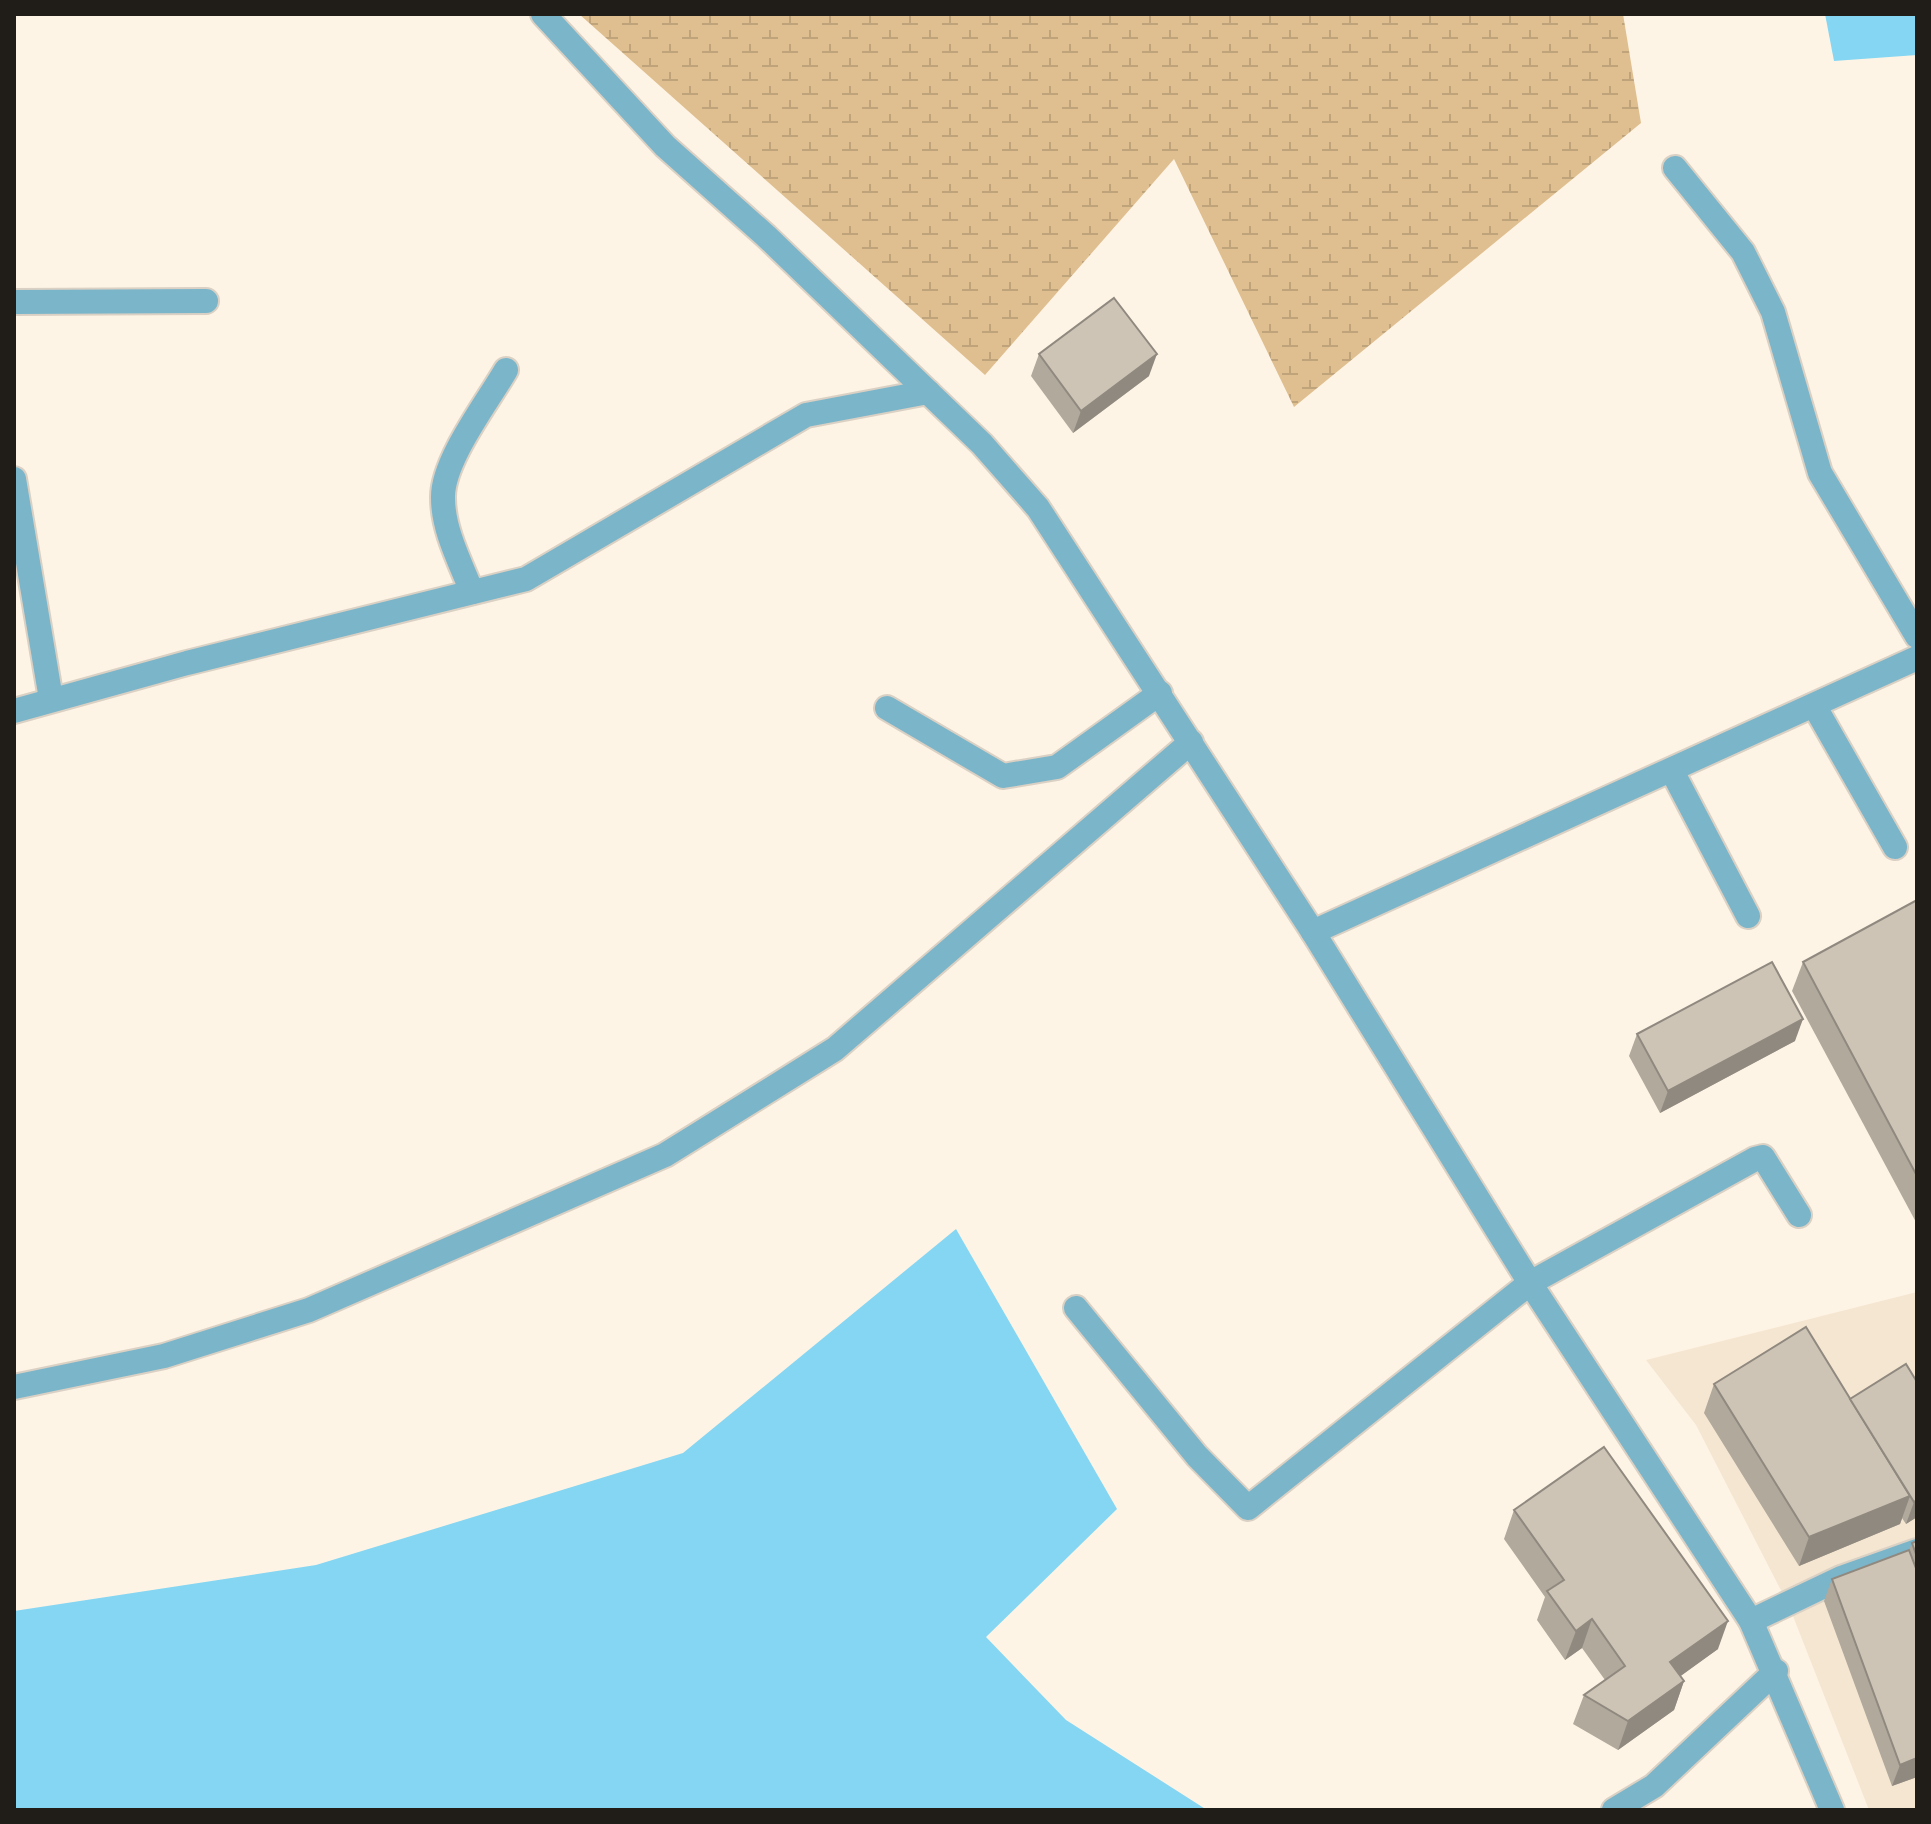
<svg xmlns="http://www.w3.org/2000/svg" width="1931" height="1824" font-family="'Exo 2',sans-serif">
<defs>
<pattern id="wetland-marsh" width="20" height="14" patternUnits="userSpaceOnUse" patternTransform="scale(2)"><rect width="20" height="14" fill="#dfbf90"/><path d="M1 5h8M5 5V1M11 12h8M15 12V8" fill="none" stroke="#bfa47b"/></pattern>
</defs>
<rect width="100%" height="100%" fill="#fef4e5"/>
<path fill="#f5e6d1" d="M 1917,1292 L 1917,1810 L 1869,1810 L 1789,1606 L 1696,1425 L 1646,1360 Z"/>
<path fill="url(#wetland-marsh)" d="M 579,14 L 1623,14 L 1641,123 L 1294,407 L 1174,159 L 985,375 Z"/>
<g fill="#85d6f3">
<path d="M 1825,14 L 1917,14 L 1917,55 L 1834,61 Z"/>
<path d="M 956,1229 L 1117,1509 L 986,1637 L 1066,1720 L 1207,1810 L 14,1810 L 14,1611 L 316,1565 L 683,1453 Z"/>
</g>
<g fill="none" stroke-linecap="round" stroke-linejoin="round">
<defs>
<g id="minor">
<path d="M 543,14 L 665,146 L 766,236 L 928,392"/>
<path d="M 1675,168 L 1743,252 L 1773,312 L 1820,473 L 1917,636"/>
<path d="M 14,302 L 206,301"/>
<path d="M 14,479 L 51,699"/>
<path d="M 472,592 C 460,562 443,530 443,498 C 442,461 487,403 506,370"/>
<path d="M 1815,707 L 1895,847"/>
<path d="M 887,708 L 1003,776 L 1057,767 L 1160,693"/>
<path d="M 14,711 L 187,663 L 526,579 L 806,415 L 928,392 L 982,444 L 1038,508 L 1313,932 L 1530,1283 L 1751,1621 L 1832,1810"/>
<path d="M 1672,771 L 1748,916"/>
<path d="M 1313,932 L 1917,658"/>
<path d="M 1076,1308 L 1197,1456 L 1248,1508 L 1530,1283 L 1755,1159 L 1763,1157 L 1799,1215"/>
<path d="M 14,1387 L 164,1356 L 309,1310 L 665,1155 L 835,1049 L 1191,742"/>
<path d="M 1751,1621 L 1841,1578 L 1917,1551"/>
<path d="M 1614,1810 L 1654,1786 L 1776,1671"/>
</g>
</defs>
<use href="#minor" stroke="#dad1c4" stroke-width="28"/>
<use href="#minor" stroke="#7bb5ca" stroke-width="24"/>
</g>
<g fill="#b0a99c">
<path d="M 1039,354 L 1149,376 L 1073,433 L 1031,376 Z"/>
<path d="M 1917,900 L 1917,1224 L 1792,991 L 1803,962 Z"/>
<path d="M 1637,1034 L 1795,1041 L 1660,1113 L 1629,1056 Z"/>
<path d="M 1917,1382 L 1917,1517 L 1906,1524 L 1902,1518 L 1900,1524 L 1799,1566 L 1704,1413 L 1714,1384 L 1850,1399 Z"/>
<path d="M 1514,1510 L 1718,1649 L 1680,1676 L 1684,1681 L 1674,1710 L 1618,1750 L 1573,1724 L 1584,1695 L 1605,1680 L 1582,1648 L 1565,1660 L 1537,1620 L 1545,1597 L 1504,1539 Z"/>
<path d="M 1917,1541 L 1917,1777 L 1892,1786 L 1824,1601 L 1832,1579 L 1909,1550 L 1912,1543 Z"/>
</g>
<g fill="#90897f">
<path d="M 1157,354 L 1149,376 L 1073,433 L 1081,411 Z"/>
<path d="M 1803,1019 L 1795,1041 L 1660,1113 L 1668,1091 Z"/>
<path d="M 1910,1496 L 1900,1524 L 1799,1566 L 1809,1537 Z"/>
<path d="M 1917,1500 L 1917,1517 L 1906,1524 L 1914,1502 Z"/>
<path d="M 1592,1619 L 1582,1648 L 1565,1660 L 1576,1631 Z"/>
<path d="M 1728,1621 L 1718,1649 L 1660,1691 L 1670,1662 Z"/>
<path d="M 1684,1681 L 1674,1710 L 1618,1750 L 1628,1721 Z"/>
<path d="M 1917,1758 L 1917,1777 L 1892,1786 L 1900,1765 Z"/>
</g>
<g fill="#cdc4b5" stroke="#90897f" stroke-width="2">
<path d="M 1114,298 L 1157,354 L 1081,411 L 1039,354 Z"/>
<path d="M 1917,900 L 1917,1176 L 1803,962 Z"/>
<path d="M 1772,962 L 1803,1019 L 1668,1091 L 1637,1034 Z"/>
<path d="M 1806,1327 L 1910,1496 L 1809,1537 L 1714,1384 Z"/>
<path d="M 1906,1364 L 1917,1382 L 1917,1500 L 1914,1502 L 1850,1399 Z"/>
<path d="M 1604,1447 L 1728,1621 L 1670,1662 L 1684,1681 L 1628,1721 L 1584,1695 L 1625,1666 L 1592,1619 L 1576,1631 L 1547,1591 L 1564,1580 L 1514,1510 Z"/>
<path d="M 1917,1541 L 1917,1557 L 1912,1543 Z"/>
<path d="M 1909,1550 L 1917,1571 L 1917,1758 L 1900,1765 L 1832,1579 Z"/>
</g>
<rect width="1931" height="1824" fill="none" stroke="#201c17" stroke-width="32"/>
</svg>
